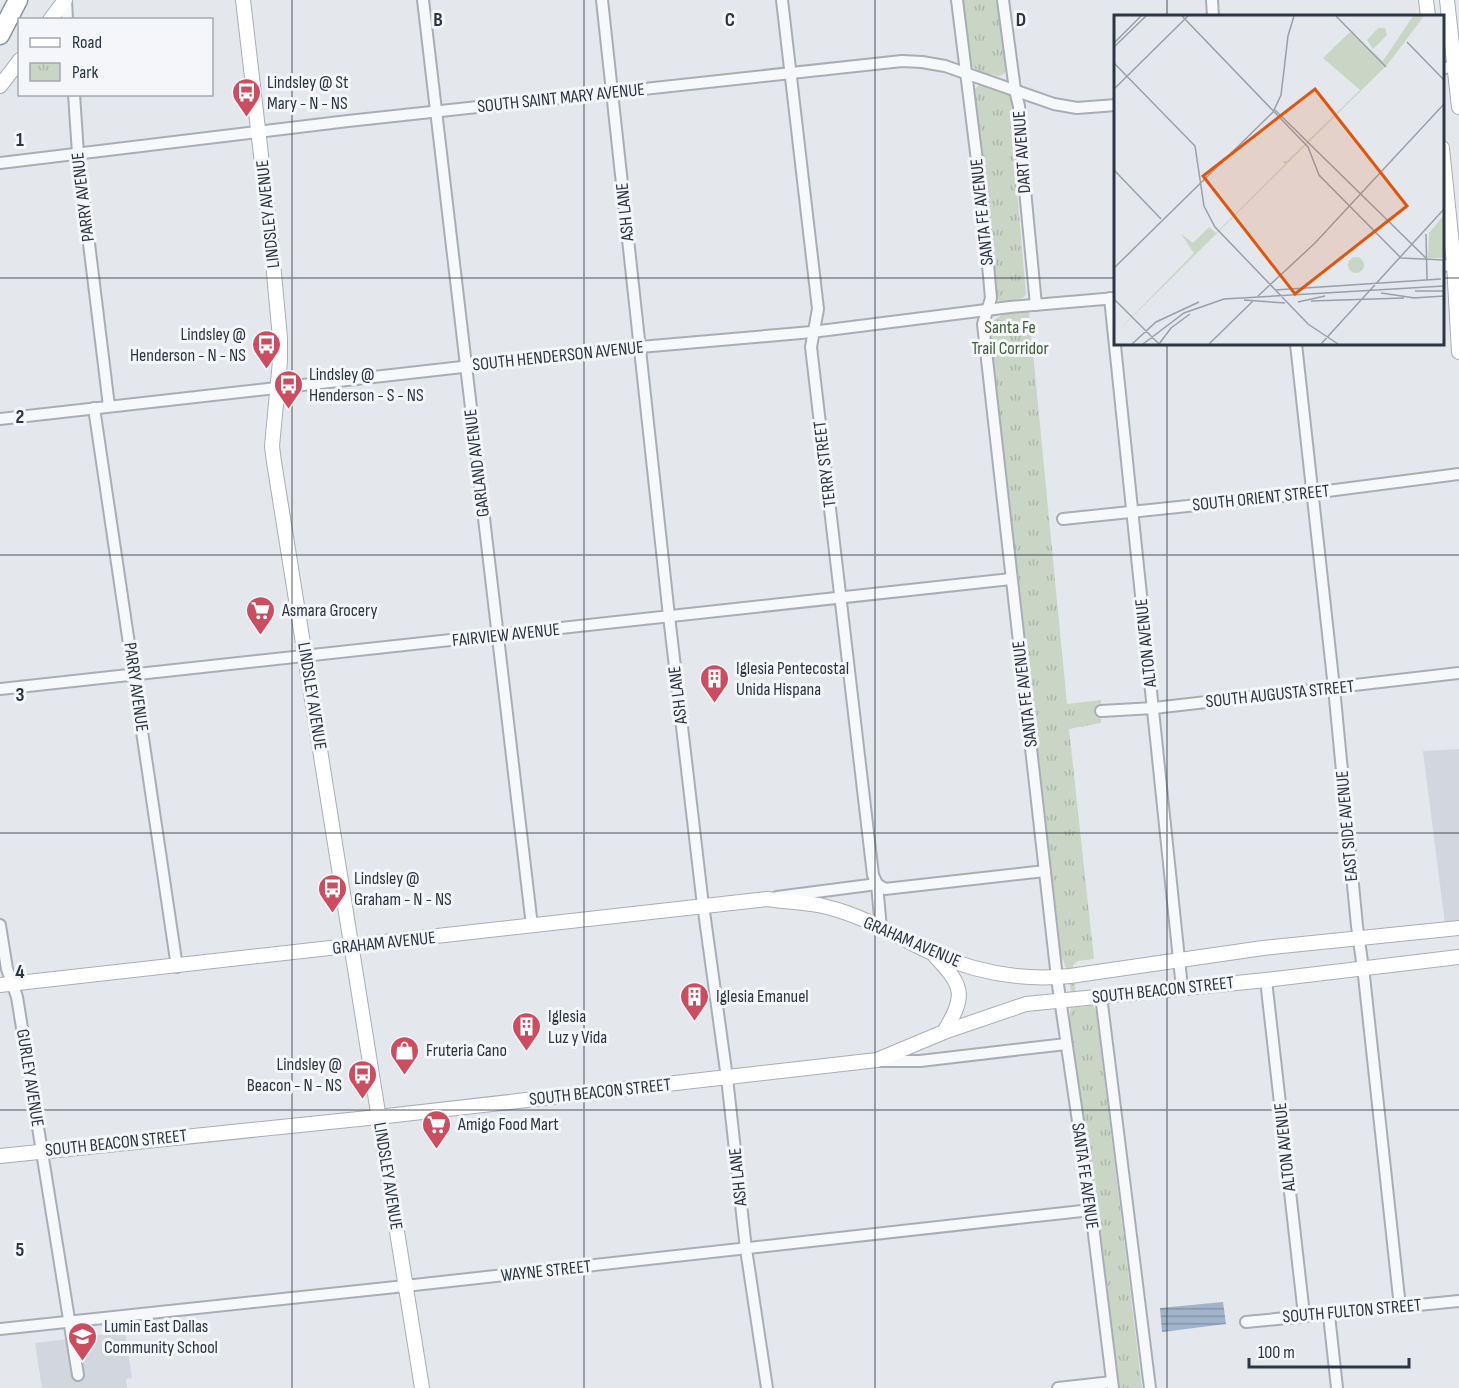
<svg xmlns="http://www.w3.org/2000/svg" width="1459" height="1388" font-family="'Sofia Sans Condensed',sans-serif">
<defs>
<pattern id="park-tufts" width="24" height="20" patternUnits="userSpaceOnUse" patternTransform="scale(1.5)"><rect width="24" height="20" fill="#c9d5c5"/><path d="M3 7l-1-3M5 7V3M7 7l1-3M15 17l-1-3M17 17v-4M19 17l1-3" fill="none" stroke="#adb7aa"/></pattern>
<pattern id="water-rules" width="6" height="5" patternUnits="userSpaceOnUse" patternTransform="scale(1.5)"><rect width="6" height="5" fill="#a0b5cb"/><path d="M0 2.5h6" fill="none" stroke="#8394a6"/></pattern>
</defs>
<rect width="100%" height="100%" fill="#e4e7ec"/>
<g fill="#d2d6de">
<path d="M 1459,749 L 1459,922 L 1445,924 L 1423,751 Z"/>
<path d="M 125,1332 L 132,1378 L 126,1379 L 127,1388 L 42,1388 L 35,1343 Z"/>
</g>
<path fill="url(#park-tufts)" d="M 963,0 L 1000,0 L 1007,69 C 1003,78 998,76 991,74 L 992,87 L 1009,94 L 1014,100 L 1012,133 L 1026,294 L 1023,298 L 1015,300 L 1017,313 L 1029,312 L 1067,704 L 1101,700 L 1101,723 L 1069,729 L 1094,959 L 1078,961 L 1073,965 L 1077,1006 L 1081,1007 L 1093,1005 L 1096,1011 L 1142,1388 L 1119,1388 L 1069,1019 C 1074,998 1070,975 1061,955 L 989,324 L 1005,313 L 1003,301 L 999,301 L 996,296 L 973,91 L 980,84 L 978,70 L 972,67 Z"/>
<path fill="url(#water-rules)" d="M 1223,1302 L 1226,1324 L 1162,1332 L 1160,1308 Z"/>
<g fill="none" stroke-linecap="round" stroke-linejoin="round">
<defs>
<g id="street">
<path d="M 66,0 L 67,20"/>
<path d="M 423,0 L 532,926"/>
<path d="M 602,0 L 669,616 L 702,897 L 727,1078 L 746,1249 L 767,1388"/>
<path d="M 782,0 L 818,309 L 811,347 L 873,875 L 877,884 L 881,929"/>
<path d="M 957,0 L 983,209 L 991,298 L 983,324 L 1057,978 L 1091,1210 L 1113,1388"/>
<path d="M 1003,0 L 1015,90 L 1019,106 L 1019,127 L 1036,305"/>
<path d="M 1212,0 L 1213,16"/>
<path d="M 1442,68 L 1459,67"/>
<path d="M 74,94 L 78,154 L 109,406"/>
<path d="M 0,163 L 348,121 L 902,61 L 922,62 L 945,66 L 1054,104 L 1077,108 L 1116,105"/>
<path d="M 1442,266 L 1459,264"/>
<path d="M 1110,298 L 1182,988"/>
<path d="M 1296,344 L 1334,688 L 1357,926 L 1364,976 L 1400,1307"/>
<path d="M 94,408 L 177,967"/>
<path d="M 0,419 L 640,347 L 812,332 L 1010,307 L 1116,298"/>
<path d="M 1063,519 L 1312,493 L 1459,474"/>
<path d="M 0,689 L 1011,579"/>
<path d="M 1101,711 L 1154,708 L 1459,673"/>
<path d="M 777,897 L 877,884 L 885,889 L 1045,871"/>
<path d="M 0,925 L 7,969 L 17,997 L 78,1375"/>
<path d="M 1266,980 L 1304,1315"/>
<path d="M 1101,996 L 1150,1388"/>
<path d="M 878,1061 L 920,1061 L 1066,1044"/>
<path d="M 1329,1315 L 1337,1388"/>
<path d="M 1246,1322 L 1459,1301"/>
<path d="M 0,1329 L 405,1286 L 1091,1210"/>
<path d="M 1058,1388 L 1112,1382"/>
</g>
<g id="secondary">
<path d="M 243,0 L 271,241 L 280,338 L 280,361 L 272,446 L 274,462 L 422,1388"/>
<path d="M 1426,0 L 1428,16"/>
<path d="M 1447,0 L 1459,107"/>
<path d="M 50,20 L 65,0"/>
<path d="M 0,86 L 20,60"/>
<path d="M 1442,148 L 1454,264 L 1459,352"/>
<path d="M 935,956 C 964,987 966,995 944,1032"/>
<path d="M 0,985 L 767,899 C 787,902 808,902 827,907 C 864,916 898,937 932,953 C 975,972 1023,981 1070,976 L 1263,948 L 1459,928"/>
<path d="M 0,1156 L 378,1117 L 877,1060 L 944,1032 L 1026,1004 L 1266,980 L 1459,957"/>
</g>
<path id="highway" d="M 0,35 L 18,0"/>
</defs>
<use href="#street" stroke="#a9aeb6" stroke-width="14"/>
<use href="#secondary" stroke="#a9aeb6" stroke-width="16"/>
<use href="#highway" stroke="#8c95a2" stroke-width="21"/>
<use href="#street" stroke="#f7f8fa" stroke-width="10"/>
<use href="#secondary" stroke="#fff" stroke-width="14"/>
<use href="#highway" stroke="#fff" stroke-width="18"/>
</g>
<path fill="none" stroke="#2c3544" stroke-width="1.5" stroke-opacity="0.55" d="M 292,0 L 292,1388M 584,0 L 584,1388M 875,0 L 875,1388M 1167,0 L 1167,16M 0,278 L 1116,278M 1442,278 L 1459,278M 1167,344 L 1167,1388M 0,555 L 1459,555M 0,833 L 1459,833M 0,1110 L 1459,1110"/>
<defs>
<symbol id="bus-pin" viewBox="-11 -11 22 30"><path d="M0 17L-7.5 6A9.5 9.5 0 1 1 7.5 6Z" fill="#cd4d60" stroke="#f4f6f9"/><path d="M-5-6H5V4H4V6H2V4H-2V6H-4V4H-5ZM-3.5-4V0h7V-4ZM-3.5 1.2v1.5H-2V1.2ZM2 1.2v1.5H3.5V1.2Z" fill="#fff"/></symbol>
<symbol id="supermarket-pin" viewBox="-11 -11 22 30"><path d="M0 17L-7.5 6A9.5 9.5 0 1 1 7.5 6Z" fill="#cd4d60" stroke="#f4f6f9"/><path d="M-6-5.5h2.5l.6 2H6L4.5 2H-2.5L-4.4-4H-6ZM-1.5 3.2a1.3 1.3 0 1 0 .1 0ZM3 3.2a1.3 1.3 0 1 0 .1 0Z" fill="#fff"/></symbol>
<symbol id="building-pin" viewBox="-11 -11 22 30"><path d="M0 17L-7.5 6A9.5 9.5 0 1 1 7.5 6Z" fill="#cd4d60" stroke="#f4f6f9"/><path d="M-4-6H4V6H1V3H-1V6H-4ZM-2.5-4.3h1.7v1.8h-1.7ZM.8-4.3h1.7v1.8H.8ZM-2.5-1h1.7V.8h-1.7ZM.8-1h1.7V.8H.8Z" fill="#fff"/></symbol>
<symbol id="shop-pin" viewBox="-11 -11 22 30"><path d="M0 17L-7.5 6A9.5 9.5 0 1 1 7.5 6Z" fill="#cd4d60" stroke="#f4f6f9"/><path d="M-5-2.5h2.3a2.7 3.5 0 0 1 5.4 0H5L5.5 6h-11ZM-1.5-2.5h3a1.5 2.3 0 0 0-3 0Z" fill="#fff"/></symbol>
<symbol id="school-pin" viewBox="-11 -11 22 30"><path d="M0 17L-7.5 6A9.5 9.5 0 1 1 7.5 6Z" fill="#cd4d60" stroke="#f4f6f9"/><path d="M0-5L7-2L0 1L-7-2ZM-4 1L0 2.5L4 1V4Q0 6-4 4Z" fill="#fff"/></symbol>
</defs>
<g fill-rule="evenodd">
<use href="#bus-pin" x="230" y="76" width="33" height="45"/>
<use href="#bus-pin" x="250" y="328" width="33" height="45"/>
<use href="#bus-pin" x="272" y="368" width="33" height="45"/>
<use href="#supermarket-pin" x="244" y="594" width="33" height="45"/>
<use href="#building-pin" x="698" y="662" width="33" height="45"/>
<use href="#bus-pin" x="316" y="872" width="33" height="45"/>
<use href="#building-pin" x="678" y="980" width="33" height="45"/>
<use href="#building-pin" x="510" y="1010" width="33" height="45"/>
<use href="#shop-pin" x="388" y="1034" width="33" height="45"/>
<use href="#bus-pin" x="346" y="1058" width="33" height="45"/>
<use href="#supermarket-pin" x="420" y="1108" width="33" height="45"/>
<use href="#school-pin" x="66" y="1320" width="33" height="45"/>
</g>
<g text-anchor="middle" dominant-baseline="central" stroke-width="6" stroke-linejoin="round" paint-order="stroke">
<g font-size="18" fill="#2c3544" stroke="#f4f6f9" text-anchor="start">
<text x="267" y="82">Lindsley @ St<tspan x="267" dy="21">Mary - N - NS</tspan></text>
<text x="246" y="334" text-anchor="end">Lindsley @<tspan x="246" dy="21">Henderson - N - NS</tspan></text>
<text x="309" y="374">Lindsley @<tspan x="309" dy="21">Henderson - S - NS</tspan></text>
<text x="282" y="610">Asmara Grocery</text>
<text x="736" y="668">Iglesia Pentecostal<tspan x="736" dy="21">Unida Hispana</tspan></text>
<text x="354" y="878">Lindsley @<tspan x="354" dy="21">Graham - N - NS</tspan></text>
<text x="716" y="996">Iglesia Emanuel</text>
<text x="548" y="1016">Iglesia<tspan x="548" dy="21">Luz y Vida</tspan></text>
<text x="426" y="1050">Fruteria Cano</text>
<text x="342" y="1064" text-anchor="end">Lindsley @<tspan x="342" dy="21">Beacon - N - NS</tspan></text>
<text x="458" y="1124">Amigo Food Mart</text>
<text x="104" y="1326">Lumin East Dallas<tspan x="104" dy="21">Community School</tspan></text>
</g>
<g font-size="18" fill="#2c3544" stroke="#f4f6f9">
<text transform="translate(561 98) rotate(-6)">SOUTH SAINT MARY AVENUE</text>
<text transform="translate(1022 152) rotate(-94)">DART AVENUE</text>
<text transform="translate(83 197) rotate(-97)">PARRY AVENUE</text>
<text transform="translate(625 212) rotate(-96)">ASH LANE</text>
<text transform="translate(982 212) rotate(-96)">SANTA FE AVENUE</text>
<text transform="translate(268 214) rotate(-96)">LINDSLEY AVENUE</text>
<text transform="translate(558 356) rotate(-6)">SOUTH HENDERSON AVENUE</text>
<text transform="translate(477 463) rotate(-97)">GARLAND AVENUE</text>
<text transform="translate(825 464) rotate(-97)">TERRY STREET</text>
<text transform="translate(1261 498) rotate(-6)">SOUTH ORIENT STREET</text>
<text transform="translate(506 635) rotate(-6)">FAIRVIEW AVENUE</text>
<text transform="translate(1146 643) rotate(-96)">ALTON AVENUE</text>
<text transform="translate(136 687) rotate(82)">PARRY AVENUE</text>
<text transform="translate(1025 694) rotate(-97)">SANTA FE AVENUE</text>
<text transform="translate(1280 694) rotate(-6)">SOUTH AUGUSTA STREET</text>
<text transform="translate(678 695) rotate(-97)">ASH LANE</text>
<text transform="translate(312 696) rotate(81)">LINDSLEY AVENUE</text>
<text transform="translate(1347 826) rotate(-95)">EAST SIDE AVENUE</text>
<text transform="translate(912 942) rotate(23)">GRAHAM AVENUE</text>
<text transform="translate(384 943) rotate(-6)">GRAHAM AVENUE</text>
<text transform="translate(1163 990) rotate(-6)">SOUTH BEACON STREET</text>
<text transform="translate(30 1078) rotate(81)">GURLEY AVENUE</text>
<text transform="translate(600 1092) rotate(-6)">SOUTH BEACON STREET</text>
<text transform="translate(116 1143) rotate(-6)">SOUTH BEACON STREET</text>
<text transform="translate(1285 1147) rotate(-96)">ALTON AVENUE</text>
<text transform="translate(388 1176) rotate(81)">LINDSLEY AVENUE</text>
<text transform="translate(1085 1176) rotate(82)">SANTA FE AVENUE</text>
<text transform="translate(738 1177) rotate(-96)">ASH LANE</text>
<text transform="translate(546 1271) rotate(-6)">WAYNE STREET</text>
<text transform="translate(1352 1311) rotate(-5)">SOUTH FULTON STREET</text>
</g>
<g font-size="18" fill="#406039" stroke="#f4f6f9">
<text x="1010" y="327">Santa Fe<tspan x="1010" dy="21">Trail Corridor</tspan></text>
</g>
</g>
<g transform="translate(1114 15)">
<rect width="330" height="330" fill="#e4e7ec"/>
<path d="M 264,13 L 271,13 L 273,20 L 259,34 L 253,25 ZM234 250a8 8 0 1 1 16 0a8 8 0 1 1-16 0Z" fill="#c9d5c5"/>
<path d="M 299,1 L 310,1 L 273,50 L 0,320 L 80,238 L 67,219 L 79,228 L 95,212 L 102,218 L 171,149 L 168,146 L 173,146 L 246,75 L 209,43 L 236,17 L 269,46 ZM 330,200 L 330,243 L 314,243 L 315,218 Z" fill="#c9d5c5"/>
<path fill="none" stroke="#9aa0a9" stroke-width="1.5" d="M 68,1 L 194,132 L 205,160 L 287,243M 222,1 L 272,52M 293,27 L 330,65M 0,28 L 27,1M 0,32 L 32,1M 0,48 L 81,131 L 90,191 L 101,212 L 194,309 L 224,329M 0,74 L 74,1M 161,95 L 313,244M 0,155 L 47,204M 312,219 L 313,265M 287,243 L 330,245M 0,253 L 159,97 L 167,80 L 174,21 L 180,1M 161,275 L 327,264M 301,276 L 330,276M 267,278 L 301,283M 144,281 L 201,228 L 330,89M 299,283 L 330,281M 0,284 L 45,329M 130,285 L 171,288M 197,286 L 290,283M 184,287 L 211,281M 18,329 L 42,307 L 85,287M 29,329 L 70,298 L 110,284 L 330,271M 45,329 L 57,313 L 76,299M 95,329 L 139,286M 207,329 L 330,194"/>
<path fill="#df570f" fill-opacity="0.15" stroke="#df570f" stroke-width="3" d="M 201,74 L 293,191 L 181,279 L 89,161 Z"/>
<rect width="330" height="330" fill="none" stroke="#2c3544" stroke-width="3"/>
</g>
<g font-size="20" text-anchor="middle" font-weight="bold" fill="#2c3544" stroke="#f4f6f9" stroke-width="6" stroke-linejoin="round" paint-order="stroke">
<text x="438" y="26">B</text>
<text x="730" y="26">C</text>
<text x="1021" y="26">D</text>
<text x="20" y="146">1</text>
<text x="20" y="423">2</text>
<text x="20" y="701">3</text>
<text x="20" y="978">4</text>
<text x="20" y="1256">5</text>
</g>
<rect x="18" y="18" width="195" height="78" fill="#f4f6f9" stroke="#a4a9b1" stroke-width="1.5"/>
<rect x="30" y="38" width="30" height="9" fill="#ffffff" stroke="#a4a9b1" stroke-width="1.5"/>
<text x="72" y="48" font-size="18" fill="#2c3544">Road</text>
<rect x="30" y="63" width="30" height="18" fill="url(#park-tufts)" stroke="#a4a9b1" stroke-width="1.5"/>
<text x="72" y="78" font-size="18" fill="#2c3544">Park</text>
<path d="M1249 1358v9h160v-9" fill="none" stroke="#2c3544" stroke-width="3"/>
<text x="1258" y="1358" font-size="18" fill="#2c3544" stroke="#f4f6f9" stroke-width="4.5" paint-order="stroke">100 m</text>
</svg>
